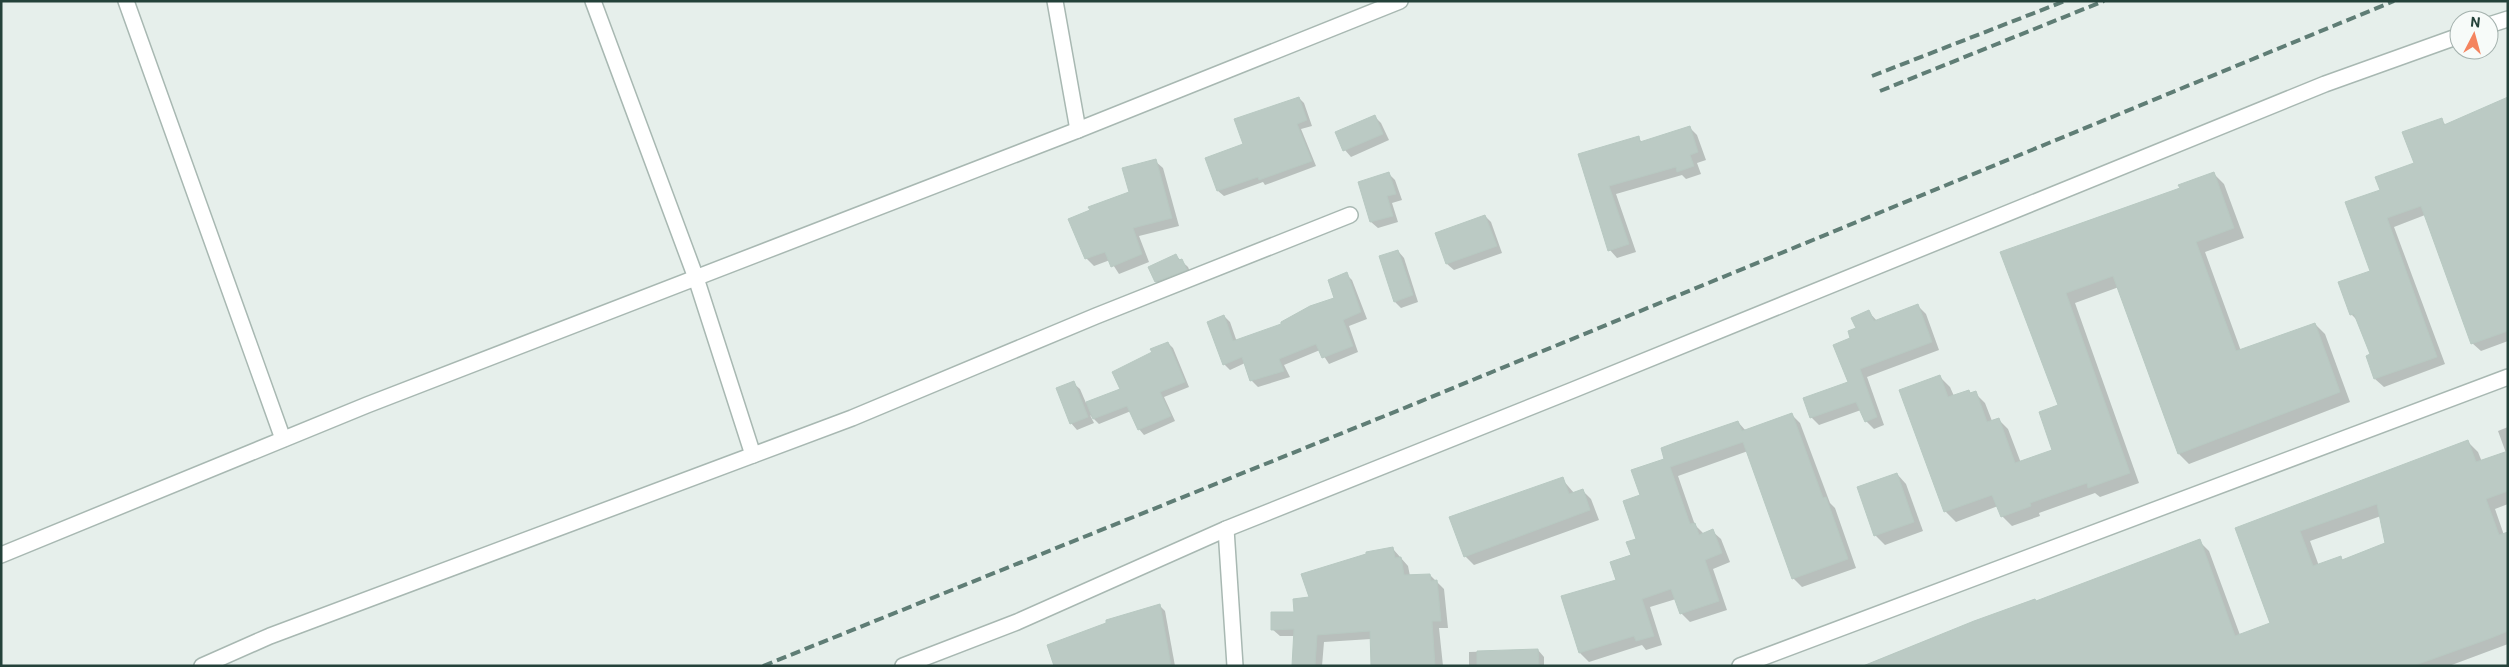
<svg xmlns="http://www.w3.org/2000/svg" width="2509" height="667" font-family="Roboto,sans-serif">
<rect width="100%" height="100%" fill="#e6efeb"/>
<g fill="#0003" fill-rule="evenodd">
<path d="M 1299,98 L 1304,103 L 1312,126 L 1301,129 L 1316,166 L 1265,185 L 1263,182 L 1224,196 L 1218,191 L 1207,158 L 1245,145 Z"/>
<path d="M 2508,98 L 2508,341 L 2481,351 L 2472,343 L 2425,215 L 2394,227 L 2445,364 L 2384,387 L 2375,379 L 2367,357 L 2372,355 L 2359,322 L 2351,314 L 2372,272 L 2381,190 L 2415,164 L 2441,120 L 2446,125 Z"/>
<path d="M 1375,117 L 1381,123 L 1389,140 L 1351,157 L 1345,150 Z"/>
<path d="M 1689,127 L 1697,135 L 1706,160 L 1697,163 L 1701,174 L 1686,179 L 1682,175 L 1616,194 L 1636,252 L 1617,258 L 1610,250 L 1580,155 L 1638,138 L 1643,143 Z"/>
<path d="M 1155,161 L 1163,168 L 1179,226 L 1139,236 L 1149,262 L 1119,274 L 1110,260 L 1094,266 L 1086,258 L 1130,193 Z"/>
<path d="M 1389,174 L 1395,180 L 1402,200 L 1392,203 L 1398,222 L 1378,228 L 1371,222 L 1359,183 Z"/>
<path d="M 2214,174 L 2224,184 L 2244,238 L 2205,252 L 2241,351 L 2315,324 L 2325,334 L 2350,402 L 2189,464 L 2179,454 L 2119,287 L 2075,303 L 2139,483 L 2100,497 L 2095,493 L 2039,513 L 2040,516 L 2012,526 L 2002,516 L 1998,506 L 1956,522 L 1946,512 L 1901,391 L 1940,377 L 1950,387 L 1954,396 L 1968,391 L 1972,394 L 1975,393 L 1985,403 L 1992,421 L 1998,419 L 2008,429 L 2021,463 L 2054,451 L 2060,406 L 2002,253 L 2181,189 Z"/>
<path d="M 1485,216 L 1491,222 L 1502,253 L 1454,270 L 1447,264 L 1436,234 Z"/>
<path d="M 1398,251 L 1404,258 L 1418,302 L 1401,308 L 1395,302 Z"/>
<path d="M 1176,256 L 1188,267 L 1192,276 L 1162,288 L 1156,282 L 1150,267 Z"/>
<path d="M 1346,274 L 1352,280 L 1367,319 L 1349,326 L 1358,352 L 1329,364 L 1320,350 L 1284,365 L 1290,377 L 1258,387 L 1252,381 L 1245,363 L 1230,370 L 1224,364 L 1224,316 L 1230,322 L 1237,342 L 1283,325 L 1335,298 Z"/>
<path d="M 1918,306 L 1926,314 L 1939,350 L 1867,377 L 1884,425 L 1874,429 L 1866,421 L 1861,410 L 1819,425 L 1811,417 L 1850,383 L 1852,339 L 1868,311 L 1877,321 Z"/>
<path d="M 1168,343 L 1173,348 L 1189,387 L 1164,397 L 1175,421 L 1144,435 L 1139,429 L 1131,411 L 1099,424 L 1090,415 L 1094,423 L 1077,430 L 1071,423 L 1073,383 L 1080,389 L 1086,403 L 1122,389 L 1153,353 Z"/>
<path d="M 1791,414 L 1800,423 L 1830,503 L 1835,508 L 1856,568 L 1802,587 L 1793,578 L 1748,451 L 1678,476 L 1695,525 L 1704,534 L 1712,531 L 1721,539 L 1730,562 L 1713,569 L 1727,610 L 1690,622 L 1681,613 L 1676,599 L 1650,607 L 1662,645 L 1646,650 L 1642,645 L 1589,662 L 1580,653 L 1562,597 L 1617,581 L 1632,556 L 1637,540 L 1641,496 L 1666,459 L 1738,422 L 1746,431 Z"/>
<path d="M 2508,427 L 2508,504 L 2495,509 L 2504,535 L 2508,533 L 2508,644 L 2449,666 L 1863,666 L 1974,622 L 2037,602 L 2199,541 L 2209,551 L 2240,635 L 2271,624 L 2237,529 L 2468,442 L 2478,452 L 2482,462 L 2506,453 L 2498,431 ZM 2381,516 L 2386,544 L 2344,561 L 2340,558 L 2319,566 L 2310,541 Z"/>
<path d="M 1897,474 L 1906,484 L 1923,531 L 1885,545 L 1875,535 Z"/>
<path d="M 1562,479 L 1574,493 L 1582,490 L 1591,499 L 1599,520 L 1474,565 L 1465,556 Z"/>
<path d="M 1393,549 L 1408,566 L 1410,576 L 1430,575 L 1444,589 L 1448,628 L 1439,628 L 1443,666 L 1372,666 L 1371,639 L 1324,642 L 1322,666 L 1293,666 L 1295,636 L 1280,636 L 1272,629 L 1296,613 L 1310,599 Z"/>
<path d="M 1159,605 L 1165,611 L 1175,666 L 1106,666 Z"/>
<path d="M 1538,650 L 1544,657 L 1544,666 L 1469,666 L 1469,652 Z"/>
</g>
<g fill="#bbcac4" stroke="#b8c9c2" fill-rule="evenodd">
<path d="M 1299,97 L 1307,120 L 1297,124 L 1312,161 L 1259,180 L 1258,177 L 1217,191 L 1205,158 L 1243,144 L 1234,119 Z"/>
<path d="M 2508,97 L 2508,331 L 2471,344 L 2421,206 L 2387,218 L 2437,357 L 2374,379 L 2366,356 L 2370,354 L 2354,314 L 2350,315 L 2338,282 L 2370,271 L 2345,202 L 2380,190 L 2375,177 L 2414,163 L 2402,132 L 2442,118 L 2444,125 Z"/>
<path d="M 1375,115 L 1383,134 L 1343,151 L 1335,132 Z"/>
<path d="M 1690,126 L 1698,152 L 1690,155 L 1694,166 L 1677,172 L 1676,167 L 1609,186 L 1629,244 L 1608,251 L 1578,154 L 1639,136 L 1640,142 Z"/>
<path d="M 1156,159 L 1172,218 L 1133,228 L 1142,254 L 1111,267 L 1105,252 L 1085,259 L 1068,219 L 1090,210 L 1088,207 L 1129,192 L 1122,168 Z"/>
<path d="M 1389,172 L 1396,194 L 1387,196 L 1393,216 L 1370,222 L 1358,182 Z"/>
<path d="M 2214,172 L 2234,228 L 2196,242 L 2236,351 L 2315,323 L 2340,392 L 2178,454 L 2113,276 L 2066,293 L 2130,473 L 2088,488 L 2087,483 L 2030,503 L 2031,506 L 2001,517 L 1992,495 L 1944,512 L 1899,390 L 1940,375 L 1948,397 L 1969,390 L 1970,393 L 1976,391 L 1987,422 L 1999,418 L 2015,463 L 2052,450 L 2039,412 L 2058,405 L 2000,252 L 2180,188 L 2178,185 Z"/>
<path d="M 1485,215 L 1497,246 L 1446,264 L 1435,233 Z"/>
<path d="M 1398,250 L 1413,295 L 1394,302 L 1379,256 Z"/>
<path d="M 1176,254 L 1179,260 L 1182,259 L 1187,270 L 1155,282 L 1148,267 Z"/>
<path d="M 1347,272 L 1361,312 L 1343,320 L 1353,346 L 1322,358 L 1316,344 L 1279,359 L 1284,371 L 1250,381 L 1242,357 L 1223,365 L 1207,322 L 1224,315 L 1233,341 L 1281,324 L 1281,322 L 1310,306 L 1334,298 L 1328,280 Z"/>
<path d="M 1918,304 L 1932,342 L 1860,369 L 1877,417 L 1865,422 L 1856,402 L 1810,418 L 1803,398 L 1848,382 L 1833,345 L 1850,338 L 1848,331 L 1856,328 L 1851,318 L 1869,310 L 1874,321 Z"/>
<path d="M 1168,342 L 1185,382 L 1160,392 L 1171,416 L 1138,430 L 1127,406 L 1093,419 L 1086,402 L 1120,389 L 1112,372 L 1152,352 L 1150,349 Z"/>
<path d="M 1074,381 L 1088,417 L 1070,424 L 1056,388 Z"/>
<path d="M 1792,413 L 1823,498 L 1826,497 L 1848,559 L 1792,579 L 1743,442 L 1670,467 L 1690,524 L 1695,523 L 1699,535 L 1713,529 L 1722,553 L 1705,560 L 1719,601 L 1680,614 L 1671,589 L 1642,599 L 1654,636 L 1636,641 L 1634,636 L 1579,653 L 1561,596 L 1616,580 L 1610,562 L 1631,555 L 1626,542 L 1636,539 L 1623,501 L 1640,495 L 1631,470 L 1664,459 L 1661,448 L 1677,442 L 1738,421 L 1742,431 Z"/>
<path d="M 2468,440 L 2476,462 L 2508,451 L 2508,491 L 2486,499 L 2499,535 L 2508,532 L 2508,631 L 2491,638 L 2413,666 L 1863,666 L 1974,621 L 2035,599 L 2036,601 L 2200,539 L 2235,636 L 2270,623 L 2235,528 ZM 2377,504 L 2385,543 L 2342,560 L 2341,556 L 2313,566 L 2300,531 Z"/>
<path d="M 1897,473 L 1914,522 L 1874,536 L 1857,487 Z"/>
<path d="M 1563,477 L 1569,494 L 1583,489 L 1590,510 L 1464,557 L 1449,517 Z"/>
<path d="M 1393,547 L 1395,558 L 1401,557 L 1404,575 L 1430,574 L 1431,581 L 1437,580 L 1441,621 L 1432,621 L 1435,666 L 1371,666 L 1370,631 L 1317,635 L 1315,666 L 1292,666 L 1294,629 L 1271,630 L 1271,612 L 1294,612 L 1293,599 L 1309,597 L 1301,574 L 1366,554 L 1366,552 Z"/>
<path d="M 1160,604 L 1171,666 L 1054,666 L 1047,645 L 1106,623 L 1106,620 Z"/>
<path d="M 1538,649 L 1539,666 L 1477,666 L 1477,651 Z"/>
</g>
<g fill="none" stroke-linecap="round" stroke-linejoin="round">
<defs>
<g id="minor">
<path d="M 126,1 L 283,439"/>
<path d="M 593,1 L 696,278 L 753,455"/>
<path d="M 1055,1 L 1078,130"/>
<path d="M 2489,25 L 2508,19"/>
<path d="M 1226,529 L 1235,666"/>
<path d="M 1,555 L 367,405 L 1078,130 L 1400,1"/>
<path d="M 202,666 L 270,636 L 852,418 L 1096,316 L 1350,215"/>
<path d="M 903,666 L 1017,622 L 1226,529 L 1573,390 L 2325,84 L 2459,36"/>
<path d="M 1740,666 L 2508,377"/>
</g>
</defs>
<use href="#minor" stroke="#a8b8b2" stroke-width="18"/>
<use href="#minor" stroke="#fff" stroke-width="15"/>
<g stroke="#5f7d75" stroke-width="4" stroke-dasharray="10 5" stroke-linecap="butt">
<path d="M 1872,76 L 2065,1"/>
<path d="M 1880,91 L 2104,1"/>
<path d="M 763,666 L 1402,409 L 2394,1"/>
</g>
</g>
<rect width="2509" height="667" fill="none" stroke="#24423a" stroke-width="5"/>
<g transform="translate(2474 35) rotate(6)"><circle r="24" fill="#f7fbf9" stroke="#a3b1ad"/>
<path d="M0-4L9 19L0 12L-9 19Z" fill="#f4845f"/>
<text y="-8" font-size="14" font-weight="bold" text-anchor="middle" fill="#24423a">N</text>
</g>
</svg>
